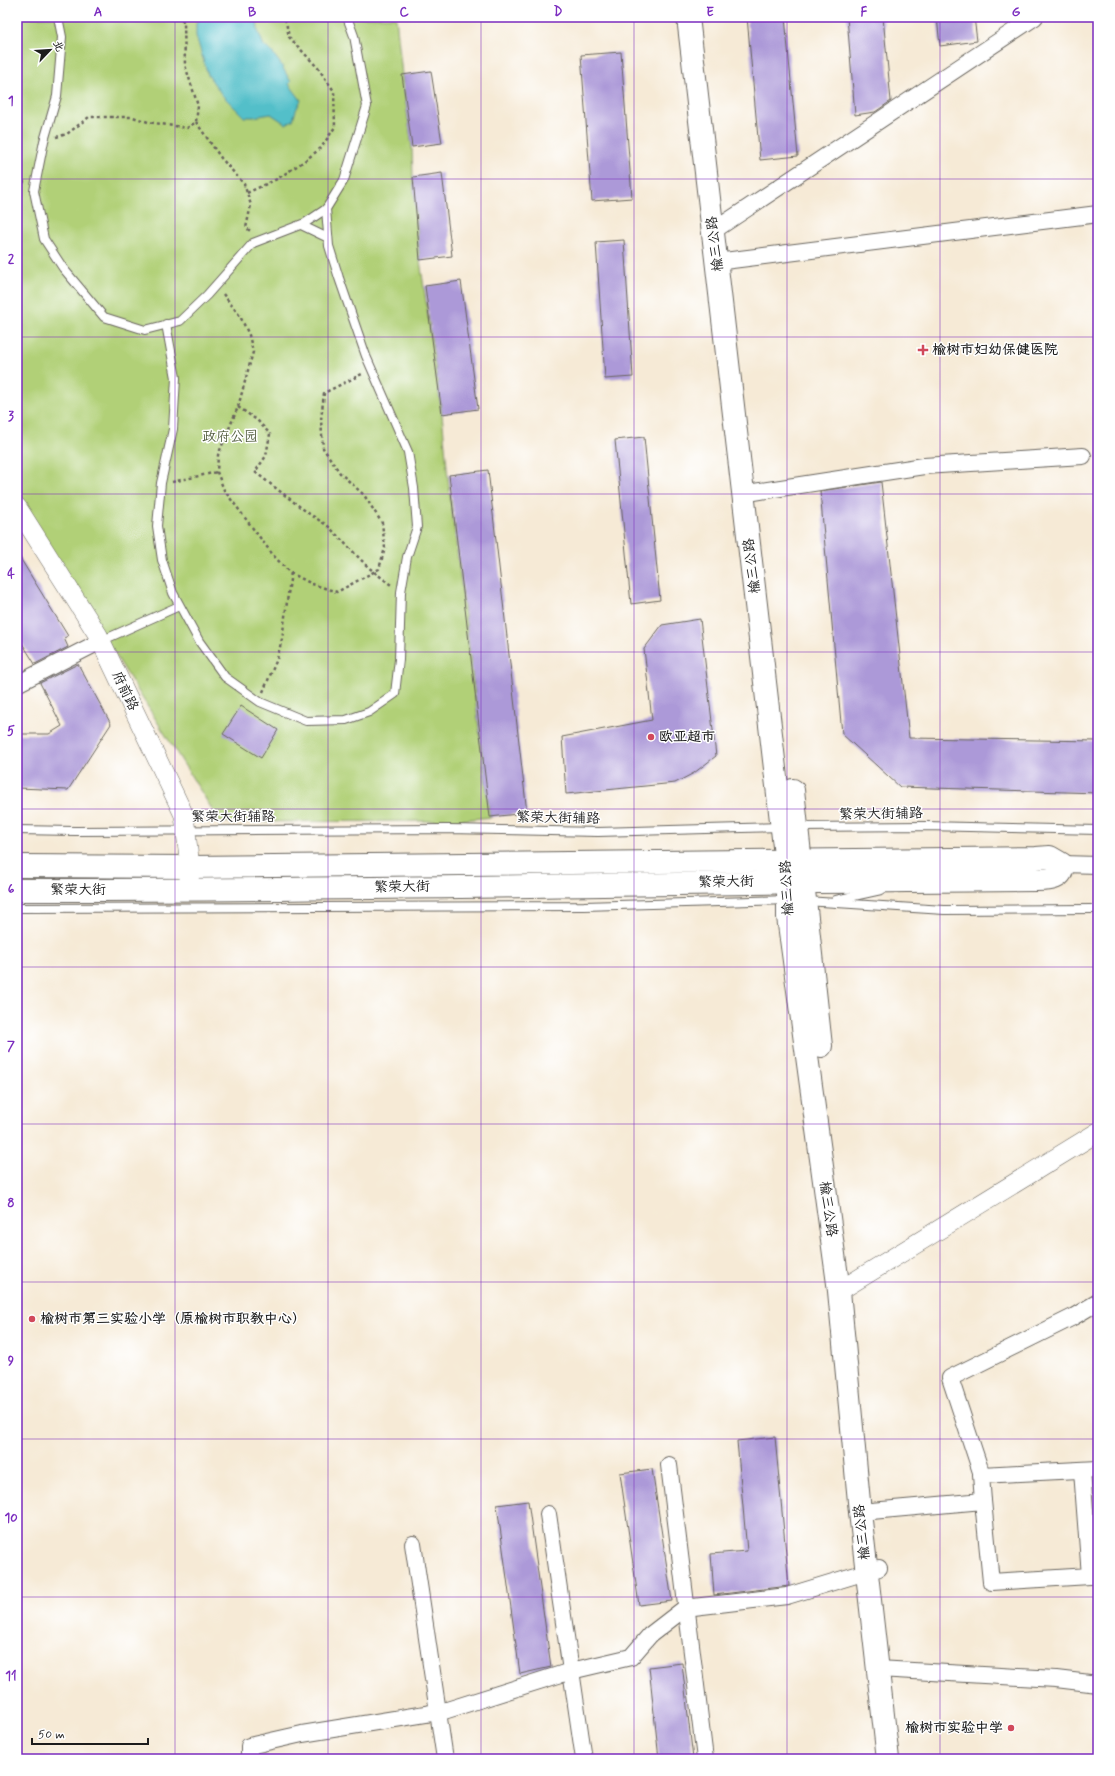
<svg xmlns="http://www.w3.org/2000/svg" width="1115" height="1776" font-family="Mynerve,'LXGW WenKai TC',sans-serif">
<rect width="100%" height="100%" fill="#fff"/>
<filter id="ink" filterUnits="userSpaceOnUse"><feTurbulence type="fractalNoise" baseFrequency=".025" numOctaves="2"/><feDisplacementMap in="SourceGraphic" scale="8" xChannelSelector="R" yChannelSelector="G"/><feConvolveMatrix kernelMatrix="1 2 1 2 8 2 1 2 1" color-interpolation-filters="sRGB"/></filter>
<filter id="wash" filterUnits="userSpaceOnUse"><feTurbulence type="fractalNoise" baseFrequency=".012" numOctaves="4" result="noise"/><feDisplacementMap in="SourceGraphic" scale="16" xChannelSelector="R" yChannelSelector="G"/><feGaussianBlur stdDeviation="0.9" result="paint"/><feColorMatrix in="noise" values="0 0 0 0 0 0 0 0 0 0 0 0 0 0 0 0 0 1.4 0 .05"/><feComposite in="paint" operator="in"/></filter>
<g filter="url(#wash)">
<rect width="100%" height="100%" fill="#f6ead6"/>
<path fill="#b1d077" stroke="#66764a" d="M 17,17 L 396,17 L 402,75 L 412,147 L 413,177 L 420,260 L 442,414 L 448,478 L 490,817 L 492,817 L 453,821 L 220,822 L 17,498 Z"/>
<path fill="#52bfc9" stroke="#376e72" d="M 200,17 L 257,17 L 258,31 L 264,46 L 271,51 L 280,63 L 291,82 L 289,84 L 301,100 L 296,110 L 293,120 L 286,124 L 271,114 L 253,117 L 244,117 L 222,95 L 208,75 L 196,36 L 196,23 Z"/>
<g id="blocks">
<g fill="#ac99d8">
<path d="M 747,17 L 785,17 L 798,156 L 760,160 Z"/>
<path d="M 847,17 L 883,17 L 891,101 L 875,112 L 855,115 Z"/>
<path d="M 937,17 L 974,17 L 977,41 L 940,46 Z"/>
<path d="M 621,52 L 632,198 L 592,201 L 581,55 Z"/>
<path d="M 431,71 L 442,143 L 412,147 L 402,75 Z"/>
<path d="M 442,173 L 452,256 L 420,260 L 413,177 Z"/>
<path d="M 624,240 L 633,377 L 605,379 L 596,242 Z"/>
<path d="M 461,281 L 478,409 L 442,414 L 425,286 Z"/>
<path d="M 644,437 L 660,600 L 631,604 L 615,440 Z"/>
<path d="M 488,470 L 527,813 L 490,817 L 449,475 Z"/>
<path d="M 881,482 L 909,738 L 1098,741 L 1098,793 L 900,787 L 842,734 L 820,491 Z"/>
<path d="M 17,553 L 68,636 L 64,638 L 68,647 L 35,664 L 17,635 Z"/>
<path d="M 700,619 L 716,756 L 694,773 L 675,783 L 566,794 L 562,737 L 652,720 L 644,649 L 662,625 Z"/>
<path d="M 78,664 L 111,724 L 68,790 L 17,788 L 17,734 L 49,734 L 62,726 L 40,683 Z"/>
<path d="M 241,706 L 278,730 L 261,758 L 223,734 Z"/>
<path d="M 775,1437 L 789,1586 L 714,1595 L 711,1554 L 747,1551 L 737,1441 Z"/>
<path d="M 652,1469 L 672,1601 L 639,1605 L 620,1473 Z"/>
<path d="M 528,1501 L 551,1667 L 520,1674 L 497,1505 Z"/>
<path d="M 682,1663 L 693,1759 L 659,1759 L 649,1667 Z"/>
</g>
</g>
</g>
<g filter="url(#ink)">
<use href="#blocks" fill-opacity="0" stroke="#68645d" stroke-width="1"/>
<g fill="none" stroke-linecap="round" stroke-linejoin="round">
<defs>
<g id="service">
<path d="M 58,17 L 62,37 L 57,96 L 44,141 L 34,191 L 44,239 L 63,268 L 104,317 L 145,330 L 180,321 L 207,295 L 253,243 L 305,223 L 326,209 L 344,180 L 367,106 L 354,36 L 347,17"/>
<path d="M 301,225 L 328,238"/>
<path d="M 166,324 L 176,378 L 173,429 L 161,483 L 157,526 L 162,560 L 173,593 L 199,641 L 225,677 L 260,702 L 306,721 L 346,720 L 369,712 L 395,694 L 399,659 L 401,592 L 407,557 L 417,527 L 414,488 L 408,452 L 366,356 L 339,278 L 329,246 L 326,209"/>
<path d="M 101,641 L 179,606"/>
<path d="M 798,827 L 926,826 L 1098,830"/>
<path d="M 17,830 L 75,831 L 448,829 L 598,832 L 780,827"/>
<path d="M 836,900 L 881,890"/>
<path d="M 806,901 L 944,910 L 1093,909"/>
<path d="M 17,908 L 584,906 L 788,900"/>
</g>
<g id="minor">
<path d="M 713,231 L 1035,17"/>
<path d="M 716,262 L 1098,214"/>
<path d="M 754,492 L 924,466 L 1083,456"/>
<path d="M 17,684 L 101,641"/>
<path d="M 1062,864 L 1098,865"/>
<path d="M 669,1465 L 705,1759"/>
<path d="M 982,1475 L 950,1378 L 1073,1317 L 1098,1302"/>
<path d="M 983,1501 L 991,1582 L 1090,1576 L 1082,1471"/>
<path d="M 860,1512 L 983,1501 L 981,1475 L 1098,1469"/>
<path d="M 548,1514 L 584,1759"/>
<path d="M 413,1544 L 445,1759"/>
<path d="M 878,1669 L 1056,1679 L 1098,1684"/>
<path d="M 249,1759 L 249,1746 L 302,1734 L 444,1711 L 571,1671 L 631,1657 L 650,1635 L 685,1608 L 787,1596 L 879,1568"/>
</g>
<g id="tertiary">
<path d="M 17,507 L 98,635 L 184,815 L 190,867 L 189,882"/>
<path d="M 839,1291 L 1098,1132"/>
</g>
<g id="secondary">
<path d="M 688,17 L 788,881 L 788,917 L 839,1291 L 860,1512 L 888,1759"/>
<path d="M 793,790 L 821,1046"/>
<path d="M 17,866 L 190,867 L 1036,858 L 1050,857 L 1062,864 C 1065,879 1049,880 1037,880 C 697,882 357,891 17,890"/>
</g>
</defs>
<use href="#service" stroke="#68645d" stroke-width="10"/>
<use href="#minor" stroke="#68645d" stroke-width="18"/>
<use href="#tertiary" stroke="#68645d" stroke-width="20"/>
<use href="#secondary" stroke="#68645d" stroke-width="24"/>
<g stroke="#68645d" stroke-width="2.5" stroke-dasharray="3 3" stroke-linecap="butt">
<path d="M 196,122 L 221,158 L 244,184 L 251,205 L 246,228 L 252,232"/>
<path d="M 56,137 L 67,134 L 89,117 L 133,117 L 148,122 L 187,128 L 196,122 L 198,106 L 185,65 L 184,22 L 179,17"/>
<path d="M 17,182 L 25,182"/>
<path d="M 247,193 L 277,179 L 303,162 L 321,148 L 335,127 L 334,91 L 318,68 L 289,37 L 285,17"/>
<path d="M 223,294 L 240,316 L 249,335 L 253,352 L 238,407 L 218,455 L 217,472 L 224,490 L 273,555 L 289,572 L 312,584 L 337,592 L 379,569 L 385,548 L 382,523 L 364,495 L 340,473 L 323,448 L 321,420 L 324,393 L 362,374"/>
<path d="M 238,407 L 257,420 L 270,434 L 266,456 L 255,472 L 308,513 L 328,526 L 368,567 L 391,585"/>
<path d="M 172,482 L 217,472"/>
<path d="M 263,692 L 277,659 L 282,639 L 291,572"/>
</g>
<use href="#service" stroke="#fff" stroke-width="8"/>
<use href="#minor" stroke="#fff" stroke-width="16"/>
<use href="#tertiary" stroke="#fff" stroke-width="19"/>
<use href="#secondary" stroke="#fff" stroke-width="22"/>
</g>
</g>
<path fill="none" stroke="#7b2cbf" stroke-width="1" stroke-opacity="0.55" d="M 175,17 L 175,1759M 328,17 L 328,1759M 481,17 L 481,1759M 634,17 L 634,1759M 787,17 L 787,1759M 940,17 L 940,1759M 17,179 L 1098,179M 17,337 L 1098,337M 17,494 L 1098,494M 17,652 L 1098,652M 17,809 L 1098,809M 17,967 L 1098,967M 17,1124 L 1098,1124M 17,1282 L 1098,1282M 17,1439 L 1098,1439M 17,1597 L 1098,1597"/>
<g fill="#d1495b" stroke="#fff" stroke-width="1.5">
<path d="M921 344h4v4h4v4h-4v4h-4v-4h-4v-4h4z"/>
<circle cx="651" cy="737" r="4"/>
<circle cx="32" cy="1319" r="4"/>
<circle cx="1011" cy="1728" r="4"/>
</g>
<g text-anchor="middle" dominant-baseline="central" stroke-width="3" stroke-linejoin="round" paint-order="stroke">
<g font-size="14" fill="#1c1c1c" stroke="#fff">
<text transform="translate(715 244) rotate(-97)">榆三公路</text>
<text transform="translate(752 566) rotate(-97)">榆三公路</text>
<text transform="translate(125 691) rotate(64)">府前路</text>
<text transform="translate(881 814) rotate(-1)">繁荣大街辅路</text>
<text x="233" y="817">繁荣大街辅路</text>
<text transform="translate(558 818) rotate(1)">繁荣大街辅路</text>
<text transform="translate(726 882) rotate(-1)">繁荣大街</text>
<text transform="translate(402 887) rotate(-1)">繁荣大街</text>
<text transform="translate(787 888) rotate(-93)">榆三公路</text>
<text x="78" y="890">繁荣大街</text>
<text transform="translate(828 1209) rotate(82)">榆三公路</text>
<text transform="translate(862 1532) rotate(-96)">榆三公路</text>
</g>
<g font-size="14" font-weight="bold" fill="#1c1c1c" stroke="#fff" text-anchor="start">
<text x="932" y="350">榆树市妇幼保健医院</text>
<text x="659" y="737">欧亚超市</text>
<text x="40" y="1319">榆树市第三实验小学（原榆树市职教中心）</text>
<text x="1003" y="1728" text-anchor="end">榆树市实验中学</text>
</g>
<g font-size="14" fill="#505b3c" stroke="#fff">
<text x="230" y="437">政府公园</text>
</g>
</g>
<rect width="1115" height="1776" fill="none" stroke="#fff" stroke-width="44"/>
<g transform="translate(50 50) rotate(65)" stroke="#ffffff" stroke-width="3" paint-order="stroke">
<path d="M0-3L7 15L0 10L-7 15Z" fill="#1c1c1c"/>
<text y="-6" font-size="11" font-weight="bold" text-anchor="middle" fill="#1c1c1c">北</text>
</g>
<path d="M32 1738v6h116v-6" fill="none" stroke="#1c1c1c" stroke-width="2"/>
<text x="38" y="1738" font-size="12" fill="#1c1c1c" stroke="#ffffff" stroke-width="3" paint-order="stroke">50 m</text>
<rect x="22" y="22" width="1071" height="1732" fill="none" stroke="#7b2cbf" stroke-width="1.5"/>
<g font-size="13" text-anchor="middle" font-weight="bold" fill="#7b2cbf">
<text x="98" y="16">A</text>
<text x="252" y="16">B</text>
<text x="404" y="16">C</text>
<text x="558" y="16">D</text>
<text x="710" y="16">E</text>
<text x="864" y="16">F</text>
<text x="1016" y="16">G</text>
<text x="11" y="105">1</text>
<text x="11" y="263">2</text>
<text x="11" y="420">3</text>
<text x="11" y="578">4</text>
<text x="11" y="735">5</text>
<text x="11" y="893">6</text>
<text x="11" y="1050">7</text>
<text x="11" y="1207">8</text>
<text x="11" y="1365">9</text>
<text x="11" y="1522">10</text>
<text x="11" y="1680">11</text>
</g>
</svg>
